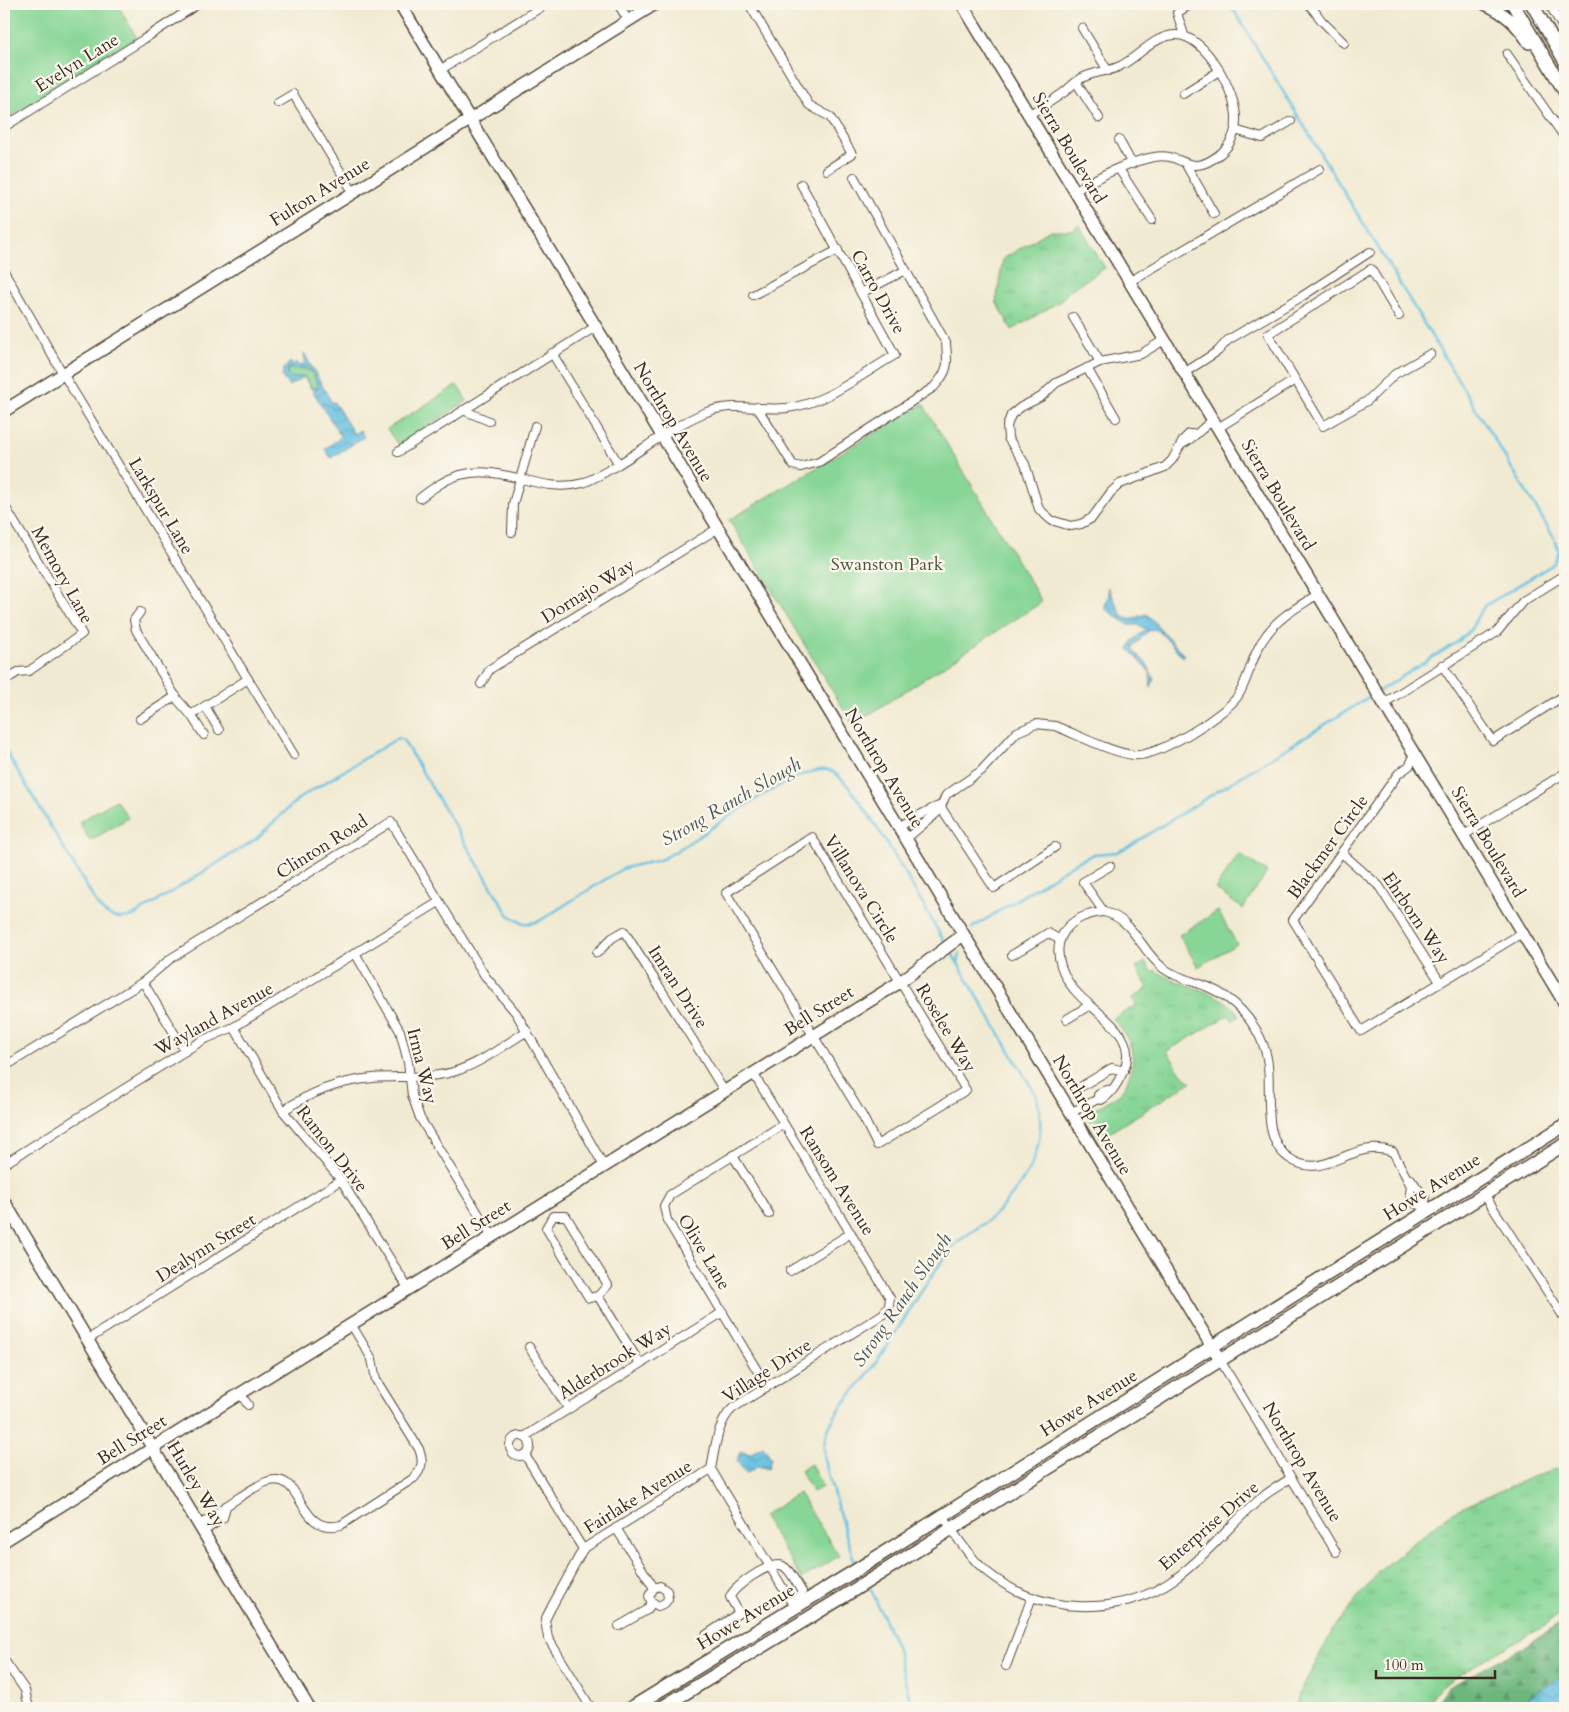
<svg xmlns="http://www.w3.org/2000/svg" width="1569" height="1712" font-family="Cardo,serif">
<defs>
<pattern id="grass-tufts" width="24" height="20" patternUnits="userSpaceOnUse" patternTransform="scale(1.25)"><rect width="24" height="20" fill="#87d695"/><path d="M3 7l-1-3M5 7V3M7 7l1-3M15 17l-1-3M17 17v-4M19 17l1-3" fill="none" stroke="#75b880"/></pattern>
<pattern id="forest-firs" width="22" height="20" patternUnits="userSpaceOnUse" patternTransform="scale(1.25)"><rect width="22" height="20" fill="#6db77e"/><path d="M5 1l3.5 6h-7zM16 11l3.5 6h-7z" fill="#5b9567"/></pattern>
<pattern id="water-waves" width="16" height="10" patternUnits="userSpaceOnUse" patternTransform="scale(1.25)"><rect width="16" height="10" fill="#64c0e2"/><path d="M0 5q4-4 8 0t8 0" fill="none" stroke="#549cb7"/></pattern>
</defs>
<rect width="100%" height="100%" fill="#fbf7ec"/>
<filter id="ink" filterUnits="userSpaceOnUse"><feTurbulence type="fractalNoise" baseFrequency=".02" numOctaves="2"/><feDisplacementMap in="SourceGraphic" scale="10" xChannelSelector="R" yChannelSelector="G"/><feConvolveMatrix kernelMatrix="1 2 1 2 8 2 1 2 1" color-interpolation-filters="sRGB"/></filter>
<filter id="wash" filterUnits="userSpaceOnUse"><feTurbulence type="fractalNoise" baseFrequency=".0096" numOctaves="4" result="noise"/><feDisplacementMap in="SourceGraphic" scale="20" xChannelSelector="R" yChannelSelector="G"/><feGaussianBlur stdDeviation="1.12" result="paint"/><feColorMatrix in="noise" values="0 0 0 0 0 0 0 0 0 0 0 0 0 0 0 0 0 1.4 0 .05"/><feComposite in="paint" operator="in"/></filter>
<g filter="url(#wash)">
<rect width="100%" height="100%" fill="#f1ead2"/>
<g fill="url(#grass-tufts)" stroke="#61805a">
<path d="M 1079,225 L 1105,268 L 1069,291 L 1060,301 L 1012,330 L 996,302 L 1003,259 L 1050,230 L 1071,230 Z"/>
<path d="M 294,367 C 305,368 320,374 318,389 L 312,388 L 304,376 L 294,378 L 287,375 L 288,369 Z"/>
<path d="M 1145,962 L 1152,972 L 1155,970 C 1180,988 1222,989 1239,1015 L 1233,1021 L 1229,1015 L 1167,1051 L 1181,1073 L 1191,1082 L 1101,1138 L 1086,1114 C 1097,1107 1110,1101 1120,1093 C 1125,1088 1127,1082 1129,1076 C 1138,1052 1128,1036 1113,1019 L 1136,1005 L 1133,998 L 1148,988 L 1136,968 Z"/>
<path d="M 1565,1467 L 1565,1610 L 1547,1625 L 1483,1660 L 1440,1687 L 1425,1708 L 1296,1708 L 1298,1697 L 1334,1628 L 1381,1569 L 1452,1512 L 1532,1477 Z"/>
</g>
<path fill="url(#forest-firs)" stroke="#54704e" d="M 1565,1621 L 1565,1674 L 1527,1698 L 1521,1708 L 1433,1708 L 1448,1687 L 1522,1648 Z"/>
<g fill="#87d695" stroke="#61805a">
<path d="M 4,4 L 117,4 L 137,38 L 4,120 Z"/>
<path d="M 457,385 L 467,401 L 398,445 L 387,429 Z"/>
<path d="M 923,404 L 1042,602 L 853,725 L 729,520 Z"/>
<path d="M 116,800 L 128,818 L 90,841 L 79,822 Z"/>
<path d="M 1239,854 L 1267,872 L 1243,909 L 1215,889 Z"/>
<path d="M 1218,911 L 1237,944 L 1198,967 L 1179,935 Z"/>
<path d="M 811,1464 L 822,1487 L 813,1492 L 800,1471 Z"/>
<path d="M 799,1493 L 839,1556 L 802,1579 L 763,1516 Z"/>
</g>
<g fill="url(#water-waves)" stroke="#507580" fill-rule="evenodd">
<path d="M 304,353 L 332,403 L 334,402 L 354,434 L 360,430 L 364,437 L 331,458 L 325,449 L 341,437 L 304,377 L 289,386 L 282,377 L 284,369 L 290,362 L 293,365 L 296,362 L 300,366 L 305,364 ZM 294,367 L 299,370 L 306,368 L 314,375 L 318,389 L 312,388 L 304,376 L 294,378 L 287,375 L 288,369 Z"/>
<path d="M 1108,587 L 1122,616 L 1129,619 L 1147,614 L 1184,655 L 1183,657 L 1159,631 L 1154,629 L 1147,632 L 1133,647 L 1134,651 L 1147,664 L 1154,679 L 1151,687 L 1150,672 L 1129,649 L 1132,641 L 1146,629 L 1138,625 L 1129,625 L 1104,608 L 1109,595 Z"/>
<path d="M 763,1446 L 771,1458 L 768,1469 L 758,1466 L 746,1474 L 737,1461 L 740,1451 L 750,1454 Z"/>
<path d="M 1565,1674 L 1565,1708 L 1521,1708 L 1527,1698 Z"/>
</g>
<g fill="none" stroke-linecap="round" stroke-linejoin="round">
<g stroke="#64c0e2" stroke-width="2.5">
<path d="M 1230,4 L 1553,536 L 1559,551 L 1554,563 L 1547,568 L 1486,605 L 1480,612 L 1471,629 L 1459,641 L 1379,691"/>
<path d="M 4,748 L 97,904 C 106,917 118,921 133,916 L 256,839 L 298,799 L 398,738 L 403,740 L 508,914 C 519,924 528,926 541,920 L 622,869 C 635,864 652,863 662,859 C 695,843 800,759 831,771 C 856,781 927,912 945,943"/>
<path d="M 972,928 L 1075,863 L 1094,854 L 1117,852 L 1126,848 L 1374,694"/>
<path d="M 958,963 L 960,953"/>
<path d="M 858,1565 L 853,1557 C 846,1533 822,1465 824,1444 C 828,1417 854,1392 870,1371 C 897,1333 919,1292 947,1254 C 960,1236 978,1230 993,1216 C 1028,1181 1050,1146 1036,1095 L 950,950"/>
<path d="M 869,1585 L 896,1646 L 912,1708"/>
</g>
</g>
</g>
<g filter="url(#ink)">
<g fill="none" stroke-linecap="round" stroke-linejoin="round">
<defs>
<g id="street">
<path d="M 618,4 L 628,20"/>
<path d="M 749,4 L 809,105 L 830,117 L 852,154 L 827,170"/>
<path d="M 1309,4 L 1322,21 L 1344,43"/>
<path d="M 1549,4 L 1565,31"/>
<path d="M 1082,28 L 1108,71"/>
<path d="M 1184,35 L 1177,13 L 1191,4"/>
<path d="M 144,39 L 198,4"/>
<path d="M 1507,54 L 1565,138"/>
<path d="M 440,70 L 546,4"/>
<path d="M 1076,82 L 1099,118"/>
<path d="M 1183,94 L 1219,71"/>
<path d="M 278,103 L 293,94 L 353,192"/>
<path d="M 1028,115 C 1040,108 1052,101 1063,93 C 1070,88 1076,80 1084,77 C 1096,71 1109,72 1120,66 C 1139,57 1153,36 1175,35 C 1205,33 1238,95 1236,121 C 1236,133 1230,146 1220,154 C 1188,180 1183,151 1154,157 C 1126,162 1098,177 1074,191"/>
<path d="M 4,127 L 141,41"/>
<path d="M 1235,130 L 1262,138 L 1291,121"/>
<path d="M 1119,140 L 1132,164"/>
<path d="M 1185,163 L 1214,214"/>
<path d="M 1119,169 L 1152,220"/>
<path d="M 4,271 L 56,362 L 294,755"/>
<path d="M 1129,282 L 1320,169"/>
<path d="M 861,293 L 906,270"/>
<path d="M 753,295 L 838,250"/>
<path d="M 1399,316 L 1371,269 L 1268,334 L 1323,426 L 1367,401 L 1395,374 L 1430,354"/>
<path d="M 1073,317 L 1100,362"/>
<path d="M 1164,340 L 1141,354 L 1100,362 L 1056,383 L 1041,397 L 1021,407 L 1011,415 L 1007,426 L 1008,438 L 1025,464 L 1039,509 L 1051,520 L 1071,526 L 1081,524 L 1092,518 L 1111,492 L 1120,484 L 1165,467 L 1172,460 L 1184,439 L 1189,434 L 1194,434"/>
<path d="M 552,353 L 618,463"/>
<path d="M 1087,368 L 1116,418"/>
<path d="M 1184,373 L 1218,351 L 1228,340 L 1301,297 L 1370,252"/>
<path d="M 757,407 L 793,465 L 801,467 L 819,462 L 934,387 C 949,370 948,365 946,343 L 854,177"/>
<path d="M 463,410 L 489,421"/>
<path d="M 1218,428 L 1295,380"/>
<path d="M 1182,444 C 1190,442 1204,426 1213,420"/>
<path d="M 398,452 L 595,327"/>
<path d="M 420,498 C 432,489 445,479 460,475 C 504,463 539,495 583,483 C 626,465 661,431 704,413 C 732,401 758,411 787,408 C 826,404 862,374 895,355 L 801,184"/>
<path d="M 4,505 L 82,634 L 29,671 L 18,672 L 4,681"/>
<path d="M 512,532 L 513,504 L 535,426"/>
<path d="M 140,612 L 134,620 L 136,630 L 177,699 L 191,715 L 248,679"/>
<path d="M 1442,665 L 1493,741 L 1565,695"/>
<path d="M 481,684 L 490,669 L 717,529"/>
<path d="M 1384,703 L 1497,632 L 1523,601 L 1565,575"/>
<path d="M 205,706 L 219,730"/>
<path d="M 191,715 L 204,735"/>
<path d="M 140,719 L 176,696"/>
<path d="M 1415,755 L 1409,766 L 1398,774 L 1293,920 L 1361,1031 L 1522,933"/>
<path d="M 940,806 L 994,888 L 1055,847"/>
<path d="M 899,827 C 905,823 935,806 940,806"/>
<path d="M 1464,835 L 1565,773"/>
<path d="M 812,837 L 966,1090 L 877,1145 L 863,1117 L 726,893 Z"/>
<path d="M 906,839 L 939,811 L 946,795 L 981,771 L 1017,732 L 1036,724 L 1055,726 C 1076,734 1112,753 1134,755 C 1157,758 1225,715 1238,696 C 1250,676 1252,653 1267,634 C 1280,616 1300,606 1318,594"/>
<path d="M 1343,854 L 1379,886 L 1440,982"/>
<path d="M 1110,866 L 1083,882 L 1104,912 C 1134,919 1140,950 1163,968 C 1176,978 1193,981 1208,987 C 1234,998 1255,1021 1264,1047 C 1277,1082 1255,1139 1292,1160 C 1327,1181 1352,1137 1393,1152 L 1411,1186 L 1410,1193 L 1416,1204 L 1424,1206"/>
<path d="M 355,953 L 400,1031 L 408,1062 L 412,1095 L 420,1118 L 492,1236"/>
<path d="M 597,953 L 612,938 L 624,931 C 657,984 692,1037 724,1091"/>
<path d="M 1012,955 L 1048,933 L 1060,940"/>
<path d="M 143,982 L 185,1051"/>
<path d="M 1067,1019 L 1090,1005"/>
<path d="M 234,1027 L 283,1111 L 341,1180 L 408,1288"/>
<path d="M 4,1067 L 143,982 L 170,959 L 391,822 L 485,976 L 516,1013 L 604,1166"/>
<path d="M 753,1073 L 890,1298 L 889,1306 L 883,1314 L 733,1408 C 717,1422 715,1449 711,1469 L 790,1600 L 798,1599"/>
<path d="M 1077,1089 L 1112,1068 L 1124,1071"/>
<path d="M 1098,1099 L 1101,1100 C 1111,1095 1117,1084 1122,1074 C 1141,1038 1103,1018 1081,997 C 1065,982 1050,953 1064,932 C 1072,919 1089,913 1104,912"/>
<path d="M 283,1111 C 310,1092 340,1081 373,1078 C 399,1076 427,1079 453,1072 C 480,1064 503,1046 527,1031"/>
<path d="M 1070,1113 L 1098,1099 L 1098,1095 C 1102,1091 1106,1089 1111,1090"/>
<path d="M 733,1156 L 769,1214"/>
<path d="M 4,1164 L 185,1051 L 203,1040 L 234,1027 L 439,902"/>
<path d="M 1411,1179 L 1425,1198 L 1426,1209"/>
<path d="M 1484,1194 L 1565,1319"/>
<path d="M 553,1216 L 566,1216 L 608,1285 L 598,1296 L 589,1298 L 546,1228 Z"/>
<path d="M 790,1271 L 851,1233"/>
<path d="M 598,1296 L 640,1364"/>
<path d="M 87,1340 L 341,1180"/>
<path d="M 529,1347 L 568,1408"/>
<path d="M 1220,1360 L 1336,1552"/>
<path d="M 767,1387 L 667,1220 L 664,1206 L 670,1195 L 784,1124"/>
<path d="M 240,1393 L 248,1405"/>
<circle cx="520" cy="1446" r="10"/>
<path d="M 524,1437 L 723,1312"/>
<path d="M 525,1455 L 583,1549"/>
<path d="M 226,1506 C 239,1498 252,1488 266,1482 C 305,1468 295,1536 341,1525 L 414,1478 C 422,1469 424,1461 419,1449 L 376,1380 L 372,1359 L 351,1324"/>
<path d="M 943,1515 C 955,1536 968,1556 987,1572 C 1040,1615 1120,1618 1176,1578 C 1209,1554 1233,1520 1265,1495 C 1273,1489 1282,1484 1291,1478"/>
<path d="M 200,1524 L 208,1520 L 226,1506 L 223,1518 L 204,1531"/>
<path d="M 616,1528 L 654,1588 L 649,1596 L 651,1601 L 658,1606 L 665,1603 L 668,1599 L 667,1591 L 660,1586 L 654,1588"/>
<path d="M 619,1626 L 647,1610 L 652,1603"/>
<path d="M 706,1635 L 739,1613 L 730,1597 C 734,1586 771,1560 783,1566 C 791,1570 797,1585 802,1592 L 798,1599"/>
<path d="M 4,1660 L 25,1690 L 29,1708"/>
<path d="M 1006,1666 L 1032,1597"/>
<path d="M 591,1708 L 548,1638 L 545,1620 L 551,1608 L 583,1549 L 711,1469"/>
</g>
<g id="secondary">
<path d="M 400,4 L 829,711 L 1220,1360"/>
<path d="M 962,4 L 1565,1004"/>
<path d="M 1485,4 C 1505,13 1517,24 1529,43"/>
<path d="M 4,411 L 655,4"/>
<path d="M 4,1201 L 309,1708"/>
<path d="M 4,1541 L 900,982 L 963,935"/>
</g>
<g id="primary">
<path d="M 1513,4 L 1565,92"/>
<path d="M 1532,4 L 1565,61"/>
<path d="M 631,1708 L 853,1572 L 1565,1125"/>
<path d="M 661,1708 L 838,1600 L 1565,1144"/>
</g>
</defs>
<use href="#street" stroke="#564739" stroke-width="10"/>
<use href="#secondary" stroke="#564739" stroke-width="14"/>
<use href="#primary" stroke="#564739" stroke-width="15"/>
<use href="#street" stroke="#fff" stroke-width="8"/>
<use href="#secondary" stroke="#fff" stroke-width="11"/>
<use href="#primary" stroke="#fff" stroke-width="12"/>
</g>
</g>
<g text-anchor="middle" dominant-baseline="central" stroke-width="4.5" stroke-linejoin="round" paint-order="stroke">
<g font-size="18" fill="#3b2a1e" stroke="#fbf7ec">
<text transform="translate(77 63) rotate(-32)">Evelyn Lane</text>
<text transform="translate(1069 148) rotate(59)">Sierra Boulevard</text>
<text transform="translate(320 192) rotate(-32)">Fulton Avenue</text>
<text transform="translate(878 292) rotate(61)">Carro Drive</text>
<text transform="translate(673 422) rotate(59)">Northrop Avenue</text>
<text transform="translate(1278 495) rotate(59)">Sierra Boulevard</text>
<text transform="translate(161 506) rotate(59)">Larkspur Lane</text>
<text transform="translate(62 575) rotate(61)">Memory Lane</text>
<text transform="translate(588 591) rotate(-32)">Dornajo Way</text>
<text transform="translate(884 768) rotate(59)">Northrop Avenue</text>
<text transform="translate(1488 842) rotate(59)">Sierra Boulevard</text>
<text transform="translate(322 847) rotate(-32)">Clinton Road</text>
<text transform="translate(1328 847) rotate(-54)">Blackmer Circle</text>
<text transform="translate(861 889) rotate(58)">Villanova Circle</text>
<text transform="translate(1416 918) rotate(56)">Ehrborn Way</text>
<text transform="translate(678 987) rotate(57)">Imran Drive</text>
<text transform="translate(819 1011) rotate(-32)">Bell Street</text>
<text transform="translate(214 1019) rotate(-29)">Wayland Avenue</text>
<text transform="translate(946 1028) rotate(59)">Roselee Way</text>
<text transform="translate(422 1066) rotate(76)">Irma Way</text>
<text transform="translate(1092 1115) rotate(59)">Northrop Avenue</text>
<text transform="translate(332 1149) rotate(52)">Ramon Drive</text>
<text transform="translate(837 1181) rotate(58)">Ransom Avenue</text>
<text transform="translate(1432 1187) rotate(-32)">Howe Avenue</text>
<text transform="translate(476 1225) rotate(-32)">Bell Street</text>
<text transform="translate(206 1248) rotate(-32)">Dealynn Street</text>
<text transform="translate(704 1252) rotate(59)">Olive Lane</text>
<text transform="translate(615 1361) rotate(-32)">Alderbrook Way</text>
<text transform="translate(767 1371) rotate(-33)">Village Drive</text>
<text transform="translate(1089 1403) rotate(-32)">Howe Avenue</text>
<text transform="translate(132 1440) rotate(-32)">Bell Street</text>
<text transform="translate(1302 1462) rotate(59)">Northrop Avenue</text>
<text transform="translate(196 1484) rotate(59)">Hurley Way</text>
<text transform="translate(638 1497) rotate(-32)">Fairlake Avenue</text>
<text transform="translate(1209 1526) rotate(-41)">Enterprise Drive</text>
<text transform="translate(746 1617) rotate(-31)">Howe Avenue</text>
</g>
<g font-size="18" fill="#4e553c" stroke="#fbf7ec">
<text x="887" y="564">Swanston Park</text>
</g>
<g font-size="19" font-style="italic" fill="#475759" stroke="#fbf7ec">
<text transform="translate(731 802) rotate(-30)">Strong Ranch Slough</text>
<text transform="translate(902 1300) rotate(-55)">Strong Ranch Slough</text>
</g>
</g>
<rect width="1569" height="1712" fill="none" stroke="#fbf7ec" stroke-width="20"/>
<path d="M1376 1670v8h119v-8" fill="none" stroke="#3b2a1e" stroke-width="2.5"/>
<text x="1384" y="1670" font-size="15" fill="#3b2a1e" stroke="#fbf7ec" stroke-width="4" paint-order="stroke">100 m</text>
</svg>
